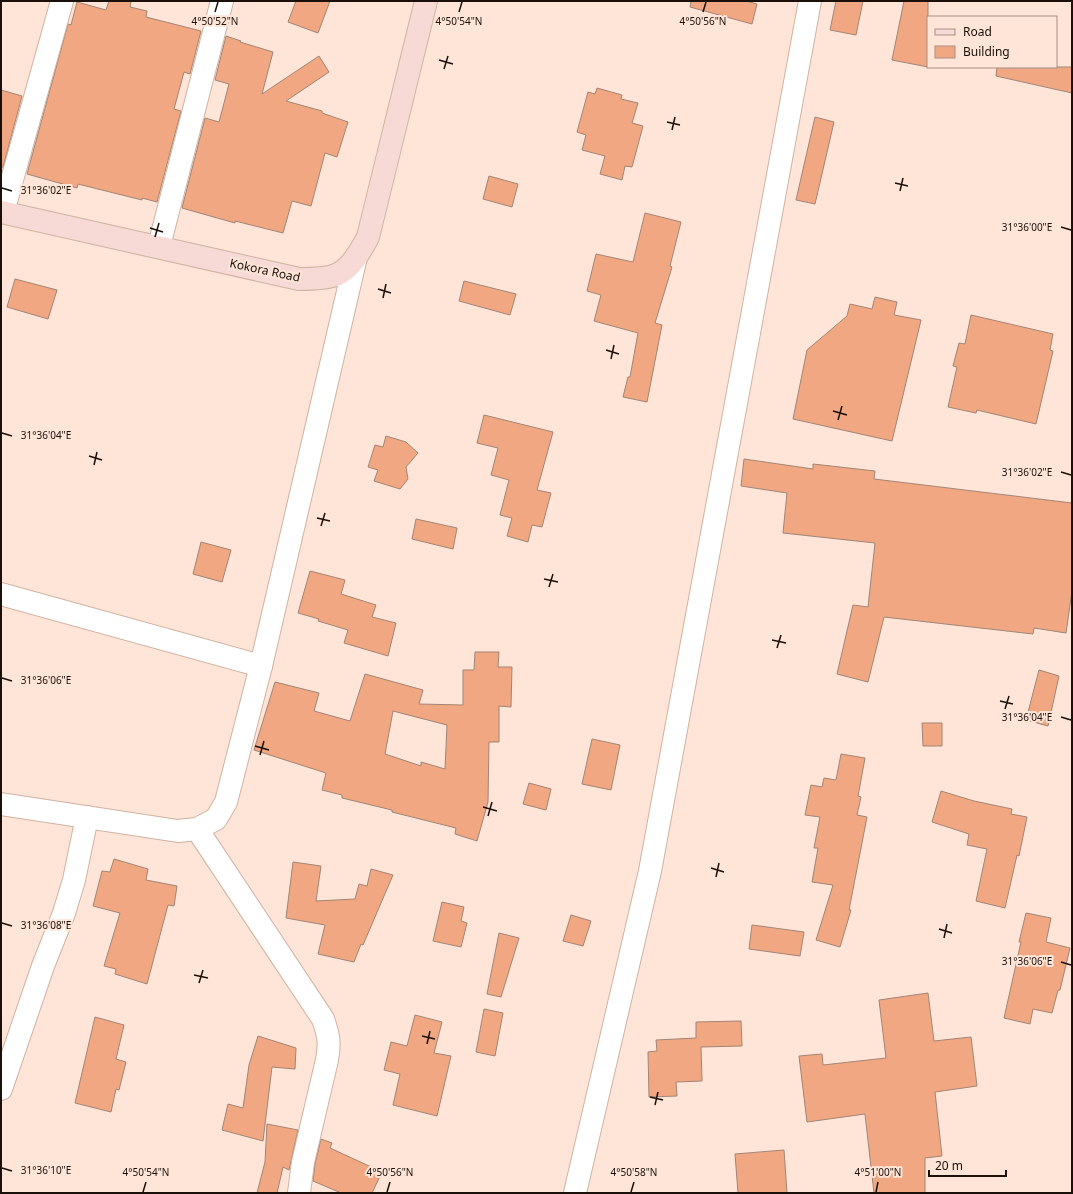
<svg xmlns="http://www.w3.org/2000/svg" width="1073" height="1194" font-family="'Noto Sans',sans-serif">
<rect width="100%" height="100%" fill="#fee5d7"/>
<g fill="#f1a882" stroke="#a28475" fill-rule="evenodd">
<path d="M 109,1 L 131,1 L 130,7 L 147,11 L 146,17 L 201,31 L 190,74 L 184,72 L 174,109 L 181,111 L 157,202 L 142,198 L 142,200 L 78,184 L 77,188 L 27,174 L 68,24 L 71,25 L 77,2 L 106,10 Z"/>
<path d="M 296,1 L 330,1 L 318,33 L 288,22 Z"/>
<path d="M 691,1 L 746,1 L 757,4 L 752,24 L 690,7 Z"/>
<path d="M 836,1 L 863,1 L 856,35 L 830,30 Z"/>
<path d="M 904,1 L 928,1 L 928,67 L 892,60 Z"/>
<path d="M 226,36 L 241,41 L 240,42 L 273,52 L 262,94 L 319,56 L 329,72 L 286,101 L 322,111 L 322,113 L 348,122 L 337,157 L 325,153 L 311,206 L 292,201 L 283,233 L 235,221 L 235,223 L 182,208 L 205,118 L 219,122 L 229,84 L 215,80 Z"/>
<path d="M 997,67 L 1072,67 L 1072,93 L 996,76 Z"/>
<path d="M 597,88 L 622,95 L 621,99 L 638,103 L 632,123 L 643,126 L 632,167 L 625,166 L 622,180 L 600,174 L 605,156 L 582,150 L 586,135 L 577,132 L 588,92 L 595,94 Z"/>
<path d="M 1,90 L 22,96 L 3,167 L 1,167 Z"/>
<path d="M 815,117 L 834,122 L 815,204 L 796,200 Z"/>
<path d="M 489,176 L 518,184 L 512,207 L 483,199 Z"/>
<path d="M 645,213 L 681,222 L 670,266 L 672,267 L 655,323 L 662,325 L 647,402 L 623,397 L 628,377 L 630,377 L 638,333 L 594,321 L 601,295 L 587,291 L 596,254 L 633,262 Z"/>
<path d="M 15,279 L 57,290 L 48,319 L 7,307 Z"/>
<path d="M 464,281 L 516,294 L 510,315 L 459,301 Z"/>
<path d="M 875,297 L 897,302 L 894,315 L 921,320 L 892,441 L 793,419 L 807,350 L 847,316 L 850,304 L 872,309 Z"/>
<path d="M 971,315 L 1053,334 L 1050,350 L 1053,351 L 1036,424 L 977,410 L 976,413 L 948,407 L 957,367 L 953,366 L 959,343 L 965,344 Z"/>
<path d="M 484,415 L 553,432 L 537,490 L 551,493 L 542,527 L 532,525 L 528,542 L 507,536 L 512,518 L 500,515 L 509,480 L 491,475 L 498,448 L 477,443 Z"/>
<path d="M 386,436 L 406,442 L 418,453 L 406,467 L 408,479 L 400,489 L 374,481 L 378,470 L 368,467 L 375,445 L 383,447 Z"/>
<path d="M 744,459 L 813,469 L 813,464 L 875,471 L 874,479 L 1072,503 L 1072,591 L 1066,633 L 1034,628 L 1033,634 L 884,617 L 868,682 L 837,674 L 853,605 L 868,607 L 875,543 L 783,533 L 787,493 L 741,486 Z"/>
<path d="M 416,519 L 457,528 L 453,549 L 412,539 Z"/>
<path d="M 201,542 L 231,550 L 222,582 L 193,574 Z"/>
<path d="M 310,571 L 345,580 L 341,594 L 376,605 L 372,617 L 396,623 L 388,656 L 344,643 L 348,630 L 318,621 L 319,619 L 298,613 Z"/>
<path d="M 475,652 L 499,652 L 498,667 L 512,667 L 511,707 L 499,706 L 499,742 L 489,742 L 488,802 L 477,841 L 455,834 L 456,828 L 392,812 L 392,810 L 342,798 L 342,795 L 322,790 L 326,773 L 254,750 L 275,682 L 319,693 L 314,711 L 350,721 L 365,674 L 423,690 L 419,704 L 463,705 L 463,670 L 474,670 ZM 393,711 L 447,725 L 445,769 L 421,762 L 421,766 L 385,754 Z"/>
<path d="M 1039,670 L 1059,676 L 1048,726 L 1026,720 Z"/>
<path d="M 922,723 L 942,723 L 942,746 L 923,746 Z"/>
<path d="M 592,739 L 620,745 L 611,790 L 582,784 Z"/>
<path d="M 841,754 L 865,758 L 858,796 L 861,797 L 857,815 L 867,817 L 849,910 L 851,910 L 840,947 L 816,940 L 833,885 L 812,882 L 818,848 L 814,848 L 820,817 L 805,815 L 811,785 L 822,787 L 824,778 L 836,780 Z"/>
<path d="M 529,783 L 551,789 L 546,810 L 523,804 Z"/>
<path d="M 941,791 L 974,801 L 1012,809 L 1011,814 L 1027,817 L 1019,856 L 1017,855 L 1005,908 L 976,901 L 987,849 L 967,845 L 969,834 L 932,822 Z"/>
<path d="M 114,859 L 148,869 L 146,880 L 177,886 L 174,906 L 168,905 L 147,984 L 115,974 L 116,969 L 104,966 L 120,913 L 93,906 L 102,871 L 110,872 Z"/>
<path d="M 293,862 L 321,866 L 316,901 L 355,899 L 359,884 L 367,886 L 371,869 L 393,875 L 363,945 L 361,944 L 354,962 L 318,954 L 325,925 L 286,918 Z"/>
<path d="M 442,902 L 464,907 L 461,921 L 467,923 L 461,947 L 433,941 Z"/>
<path d="M 1026,913 L 1051,918 L 1046,942 L 1070,948 L 1060,990 L 1058,990 L 1052,1013 L 1033,1009 L 1030,1024 L 1004,1018 L 1021,942 L 1019,942 Z"/>
<path d="M 571,915 L 591,921 L 583,946 L 563,941 Z"/>
<path d="M 752,925 L 804,932 L 800,956 L 749,949 Z"/>
<path d="M 499,933 L 519,938 L 501,997 L 487,994 Z"/>
<path d="M 928,993 L 934,1041 L 971,1037 L 977,1086 L 935,1092 L 942,1156 L 925,1158 L 925,1193 L 874,1193 L 865,1114 L 807,1122 L 799,1056 L 822,1054 L 823,1065 L 886,1058 L 879,1000 Z"/>
<path d="M 484,1009 L 503,1013 L 495,1056 L 476,1052 Z"/>
<path d="M 415,1015 L 442,1022 L 434,1053 L 451,1056 L 437,1116 L 393,1105 L 400,1074 L 384,1070 L 391,1042 L 407,1046 Z"/>
<path d="M 95,1017 L 124,1025 L 116,1059 L 126,1062 L 119,1090 L 116,1089 L 111,1112 L 75,1103 Z"/>
<path d="M 741,1021 L 742,1046 L 701,1047 L 702,1081 L 676,1082 L 677,1096 L 649,1097 L 648,1052 L 657,1051 L 656,1040 L 696,1038 L 696,1022 Z"/>
<path d="M 258,1036 L 296,1048 L 295,1069 L 272,1067 L 263,1141 L 222,1130 L 228,1104 L 243,1108 L 249,1065 Z"/>
<path d="M 267,1124 L 298,1130 L 289,1170 L 283,1167 L 277,1193 L 257,1193 L 265,1162 Z"/>
<path d="M 321,1139 L 332,1143 L 330,1148 L 382,1172 L 372,1193 L 341,1193 L 313,1181 L 315,1164 Z"/>
<path d="M 784,1150 L 787,1193 L 738,1193 L 735,1154 Z"/>
</g>
<g fill="none" stroke-linecap="round" stroke-linejoin="round">
<defs>
<g id="street">
<path d="M 3,212 L 62,1"/>
<path d="M 159,246 L 222,1"/>
<path d="M 1,594 L 261,666"/>
<path d="M 1,804 L 178,831 L 197,829 L 216,819 L 226,802 L 261,666 L 356,257"/>
<path d="M 197,829 L 323,1019 C 329,1036 330,1043 327,1060 L 303,1162 L 299,1193"/>
<path d="M 1,1089 L 43,966 L 64,913 L 74,880 L 87,817"/>
<path d="M 575,1193 L 650,871 L 810,1"/>
</g>
<path id="secondary" d="M 1,212 L 299,279 C 310,279 325,279 336,275 C 351,269 361,250 368,237 L 426,1"/>
</defs>
<use href="#street" stroke="#d1b2a1" stroke-width="24"/>
<use href="#secondary" stroke="#d1b2a1" stroke-width="24"/>
<use href="#street" stroke="#fff" stroke-width="22"/>
<use href="#secondary" stroke="#f7d9d5" stroke-width="22"/>
</g>
<path fill="none" stroke="#1a0f09" stroke-width="1.5" d="M 215,12 L 218,2M 459,12 L 462,2M 703,12 L 706,2M 439,60 L 453,64M 444,69 L 448,56M 667,122 L 680,125M 672,130 L 675,117M 895,183 L 908,186M 2,188 L 12,191M 900,191 L 903,178M 1061,227 L 1071,230M 150,228 L 163,232M 155,237 L 159,223M 378,289 L 391,293M 383,298 L 386,284M 606,350 L 619,354M 611,359 L 614,345M 833,411 L 847,415M 838,420 L 842,406M 2,433 L 12,436M 89,456 L 102,460M 94,465 L 97,452M 1061,472 L 1071,475M 317,518 L 330,521M 321,526 L 325,513M 544,579 L 558,582M 549,587 L 553,574M 772,640 L 786,643M 777,648 L 781,635M 2,678 L 12,681M 1000,701 L 1013,704M 1005,709 L 1009,696M 1061,717 L 1071,720M 255,746 L 269,750M 260,755 L 264,741M 483,807 L 497,811M 488,816 L 492,802M 711,868 L 724,872M 716,877 L 719,863M 2,923 L 12,926M 939,929 L 952,933M 944,938 L 947,924M 1061,962 L 1071,965M 194,975 L 208,978M 199,983 L 203,970M 422,1036 L 435,1039M 427,1044 L 430,1031M 650,1097 L 663,1100M 655,1105 L 658,1092M 2,1168 L 12,1171M 143,1192 L 146,1182M 387,1192 L 390,1182M 631,1192 L 634,1182M 876,1192 L 878,1182"/>
<g text-anchor="middle" dominant-baseline="central" stroke-width="4" stroke-linejoin="round" paint-order="stroke">
<g font-size="12" fill="#1a0f09" stroke="#fee5d7">
<text transform="translate(265 270) rotate(12)">Kokora Road</text>
</g>
</g>
<g font-size="10" text-anchor="middle" fill="#1a0f09" stroke="#fee5d7" stroke-width="4" stroke-linejoin="round" paint-order="stroke">
<text x="215" y="25">4°50'52"N</text>
<text x="459" y="25">4°50'54"N</text>
<text x="703" y="25">4°50'56"N</text>
<text x="46" y="194">31°36'02"E</text>
<text x="1027" y="231">31°36'00"E</text>
<text x="46" y="439">31°36'04"E</text>
<text x="1027" y="476">31°36'02"E</text>
<text x="46" y="684">31°36'06"E</text>
<text x="1027" y="721">31°36'04"E</text>
<text x="46" y="929">31°36'08"E</text>
<text x="1027" y="965">31°36'06"E</text>
<text x="46" y="1174">31°36'10"E</text>
<text x="146" y="1176">4°50'54"N</text>
<text x="390" y="1176">4°50'56"N</text>
<text x="634" y="1176">4°50'58"N</text>
<text x="878" y="1176">4°51'00"N</text>
</g>
<rect width="1073" height="1194" fill="none" stroke="#1a0f09" stroke-width="4"/>
<rect x="927" y="16" width="130" height="52" fill="#fee5d7" stroke="#a38f85"/>
<rect x="935" y="29" width="20" height="6" fill="#f7d9d5" stroke="#a38f85"/>
<text x="963" y="36" font-size="12" fill="#1a0f09">Road</text>
<rect x="935" y="46" width="20" height="12" fill="#f1a882" stroke="#a38f85"/>
<text x="963" y="56" font-size="12" fill="#1a0f09">Building</text>
<path d="M929 1170v6h77v-6" fill="none" stroke="#1a0f09" stroke-width="2"/>
<text x="935" y="1170" font-size="12" fill="#1a0f09" stroke="#fee5d7" stroke-width="3" paint-order="stroke">20 m</text>
</svg>
